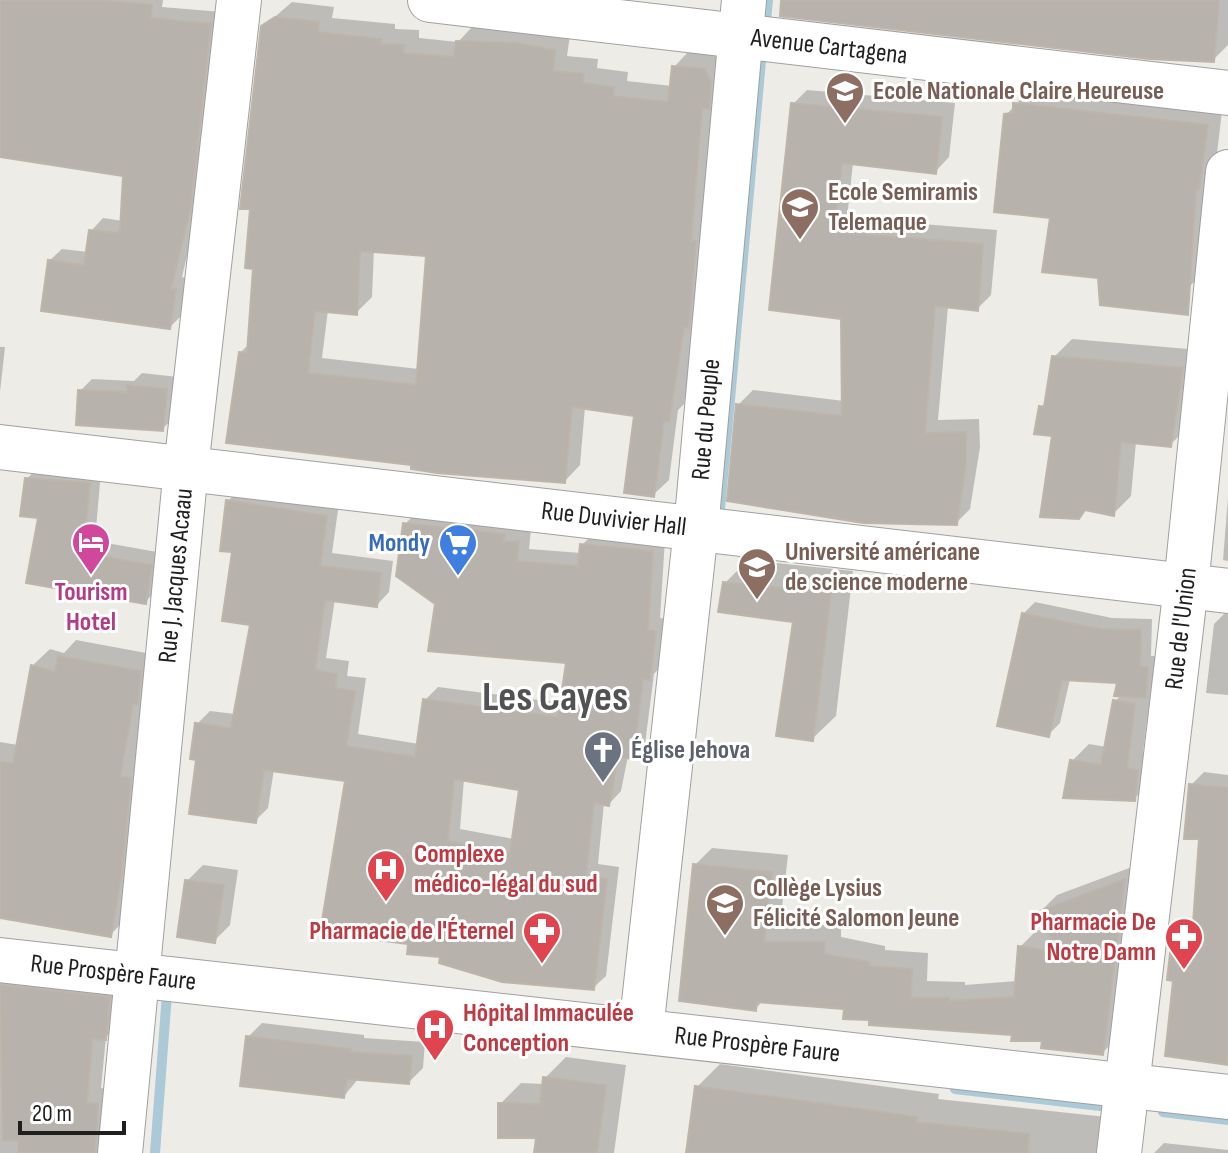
<svg xmlns="http://www.w3.org/2000/svg" width="1228" height="1153" font-family="'Sofia Sans Condensed',sans-serif">
<rect width="100%" height="100%" fill="#eeece6"/>
<g fill="#0003" fill-rule="evenodd">
<path d="M 0,0 L 163,0 L 162,7 L 222,12 L 202,192 L 182,277 L 187,278 L 182,315 L 170,327 L 49,261 L 62,249 L 88,252 L 91,231 L 103,218 L 123,221 L 125,175 L 0,106 Z"/>
<path d="M 785,0 L 1228,0 L 1228,45 L 1213,60 Z"/>
<path d="M 292,2 L 334,7 L 332,18 L 395,24 L 395,29 L 419,30 L 419,38 L 458,42 L 473,26 L 570,35 L 567,56 L 598,59 L 597,68 L 628,72 L 627,81 L 672,86 L 674,67 L 689,51 L 721,54 L 698,316 L 684,404 L 678,410 L 669,480 L 653,495 L 636,415 L 585,407 L 580,465 L 565,481 L 413,464 L 241,352 L 249,344 L 255,267 L 263,27 ZM 374,250 L 428,254 L 419,369 L 322,358 L 328,310 L 356,313 L 372,297 Z"/>
<path d="M 1030,89 L 1222,111 L 1203,273 L 1188,288 L 1100,276 L 1053,216 L 1006,115 Z"/>
<path d="M 807,90 L 955,103 L 949,157 L 935,172 L 853,163 L 847,218 L 997,230 L 991,295 L 977,309 L 948,306 L 938,420 L 979,419 L 980,447 L 970,509 L 956,523 L 738,405 L 753,390 L 844,401 L 843,317 L 793,104 Z"/>
<path d="M 1072,339 L 1200,350 L 1188,427 L 1170,445 L 1136,442 L 1131,496 L 1113,514 L 1087,508 L 1079,517 L 1054,434 L 1041,407 L 1047,401 L 1054,357 Z"/>
<path d="M 0,347 L 5,347 L 0,392 Z"/>
<path d="M 142,373 L 178,377 L 175,417 L 162,429 L 80,391 L 92,379 L 134,381 Z"/>
<path d="M 39,466 L 101,471 L 95,541 L 163,553 L 158,589 L 145,602 L 29,582 L 40,516 L 27,479 Z"/>
<path d="M 241,488 L 339,503 L 332,553 L 393,561 L 389,592 L 377,605 L 335,599 L 326,658 L 349,661 L 347,676 L 366,678 L 358,734 L 419,744 L 425,700 L 438,687 L 562,703 L 568,661 L 437,603 L 405,524 L 417,512 L 516,522 L 515,530 L 531,529 L 529,549 L 581,553 L 582,545 L 595,532 L 665,539 L 660,618 L 668,619 L 662,665 L 654,674 L 645,744 L 632,757 L 628,756 L 621,791 L 609,804 L 604,803 L 598,864 L 619,867 L 606,976 L 593,988 L 442,955 L 411,942 L 347,779 L 274,769 L 268,808 L 255,821 L 198,758 L 197,724 L 210,711 L 235,714 L 252,623 L 235,551 L 228,501 ZM 464,779 L 521,788 L 514,839 L 460,829 Z"/>
<path d="M 1228,497 L 1228,561 L 1223,560 Z"/>
<path d="M 748,560 L 853,571 L 836,716 L 813,738 L 795,620 L 725,583 Z"/>
<path d="M 1035,602 L 1112,618 L 1152,619 L 1151,656 L 1159,656 L 1157,684 L 1151,691 L 1143,752 L 1154,753 L 1151,782 L 1134,799 L 1072,761 L 1089,744 L 1107,747 L 1115,701 L 1122,695 L 1119,681 L 1070,679 L 1060,723 L 1048,735 L 1023,614 Z"/>
<path d="M 1225,613 L 1228,613 L 1228,695 L 1206,693 L 1214,624 Z"/>
<path d="M 76,640 L 157,655 L 127,918 L 110,935 L 0,916 L 0,742 L 18,745 L 32,666 L 50,649 L 64,653 Z"/>
<path d="M 1204,772 L 1228,775 L 1228,1063 L 1175,979 L 1174,937 L 1187,924 L 1195,925 L 1201,838 L 1191,785 Z"/>
<path d="M 712,848 L 788,855 L 780,925 L 841,925 L 841,937 L 885,946 L 885,950 L 928,953 L 927,981 L 965,982 L 965,985 L 1017,981 L 1020,947 L 1037,930 L 1050,932 L 1040,912 L 1057,895 L 1140,864 L 1120,1036 L 1102,1053 L 1014,1033 L 846,1007 L 763,1001 L 755,1009 L 695,865 Z"/>
<path d="M 203,865 L 238,870 L 230,925 L 214,941 L 187,881 Z"/>
<path d="M 0,964 L 124,983 L 120,1023 L 106,1037 L 101,1088 L 112,1090 L 106,1153 L 0,1153 Z"/>
<path d="M 262,1023 L 364,1035 L 364,1038 L 425,1042 L 423,1068 L 409,1082 L 359,1078 L 344,1096 L 248,1037 Z"/>
<path d="M 566,1057 L 626,1065 L 614,1153 L 536,1153 L 538,1137 L 500,1104 L 521,1083 L 544,1084 L 545,1078 Z"/>
<path d="M 720,1064 L 939,1094 L 938,1099 L 1106,1117 L 1103,1153 L 701,1153 L 697,1087 Z"/>
<path d="M 1164,1143 L 1228,1150 L 1228,1153 L 1154,1153 Z"/>
</g>
<g fill="none" stroke-linecap="round" stroke-linejoin="round">
<g stroke="#abc9d7" stroke-width="10">
<path d="M 765,30 L 768,0"/>
<path d="M 719,520 L 762,50"/>
<path d="M 955,1089 L 1100,1106"/>
<path d="M 1163,1112 L 1228,1120"/>
<path d="M 155,1153 L 167,994 L 173,994"/>
</g>
</g>
<g fill="#b7b2ac" stroke="#beb5aa" stroke-width="2" fill-rule="evenodd">
<path d="M 0,0 L 97,0 L 152,5 L 151,18 L 211,24 L 191,206 L 171,289 L 176,289 L 170,329 L 41,311 L 48,260 L 84,265 L 89,230 L 117,233 L 120,230 L 123,176 L 0,157 Z"/>
<path d="M 781,0 L 1219,0 L 1214,62 L 1149,59 L 780,16 Z"/>
<path d="M 275,17 L 319,22 L 318,32 L 381,39 L 380,44 L 404,45 L 404,53 L 454,57 L 456,41 L 515,43 L 555,50 L 553,71 L 584,74 L 583,83 L 614,87 L 613,96 L 668,102 L 672,66 L 705,69 L 711,82 L 709,109 L 702,108 L 691,241 L 696,241 L 689,328 L 684,327 L 669,422 L 664,421 L 654,497 L 624,493 L 634,416 L 572,407 L 565,483 L 437,473 L 411,469 L 411,465 L 226,443 L 239,352 L 247,353 L 253,269 L 245,268 L 250,209 L 240,209 L 261,26 ZM 360,251 L 426,256 L 416,385 L 308,373 L 315,311 L 357,315 Z"/>
<path d="M 791,103 L 942,117 L 936,174 L 842,163 L 833,232 L 983,244 L 978,311 L 935,306 L 925,433 L 966,432 L 966,463 L 957,525 L 863,523 L 727,501 L 736,404 L 842,416 L 841,319 L 769,310 Z"/>
<path d="M 1013,103 L 1208,125 L 1199,190 L 1196,190 L 1188,315 L 1100,305 L 1098,278 L 1042,272 L 1050,218 L 994,212 L 1004,114 L 1013,113 Z"/>
<path d="M 1052,356 L 1183,368 L 1171,447 L 1121,442 L 1114,516 L 1085,510 L 1079,519 L 1040,517 L 1052,436 L 1034,434 L 1039,406 L 1044,407 Z"/>
<path d="M 127,385 L 167,389 L 163,431 L 76,425 L 78,390 L 127,392 Z"/>
<path d="M 25,478 L 90,483 L 83,553 L 152,565 L 146,604 L 26,583 L 38,518 L 20,516 Z"/>
<path d="M 226,500 L 327,516 L 320,566 L 381,573 L 377,607 L 325,600 L 315,670 L 337,674 L 335,688 L 355,691 L 346,746 L 415,757 L 423,699 L 558,717 L 566,663 L 428,651 L 435,604 L 396,576 L 403,523 L 505,534 L 503,542 L 519,541 L 517,561 L 578,566 L 580,544 L 653,551 L 648,630 L 656,631 L 650,680 L 643,679 L 633,759 L 618,757 L 609,806 L 594,803 L 586,876 L 607,879 L 594,990 L 502,982 L 439,963 L 440,957 L 407,954 L 408,944 L 320,933 L 345,781 L 264,770 L 256,823 L 189,814 L 196,760 L 190,759 L 195,723 L 231,728 L 250,625 L 222,621 L 232,552 L 220,551 ZM 454,779 L 519,790 L 510,853 L 448,841 Z"/>
<path d="M 723,582 L 831,593 L 813,741 L 776,736 L 793,622 L 718,612 Z"/>
<path d="M 1022,613 L 1099,629 L 1141,630 L 1140,667 L 1148,667 L 1146,698 L 1114,696 L 1117,683 L 1062,680 L 1049,737 L 997,726 Z"/>
<path d="M 58,656 L 141,671 L 138,705 L 133,704 L 120,777 L 131,778 L 122,872 L 111,937 L 0,918 L 0,762 L 13,764 L 31,665 L 55,672 Z"/>
<path d="M 1113,700 L 1135,704 L 1127,768 L 1138,770 L 1135,801 L 1063,798 L 1070,760 L 1101,765 Z"/>
<path d="M 1189,784 L 1228,788 L 1228,1065 L 1165,1056 L 1173,981 L 1167,980 L 1172,936 L 1192,938 L 1199,839 L 1184,839 Z"/>
<path d="M 693,864 L 772,872 L 764,942 L 825,942 L 824,954 L 869,962 L 869,966 L 912,969 L 911,998 L 949,998 L 949,1001 L 1014,997 L 1018,946 L 1059,953 L 1037,912 L 1125,879 L 1103,1055 L 1041,1048 L 1042,1041 L 1011,1041 L 1012,1035 L 869,1025 L 869,1020 L 843,1019 L 844,1009 L 757,1002 L 756,1011 L 679,1001 Z"/>
<path d="M 185,880 L 224,885 L 215,943 L 177,937 Z"/>
<path d="M 0,985 L 110,997 L 106,1040 L 92,1039 L 87,1103 L 98,1104 L 95,1153 L 18,1153 L 19,1141 L 3,1140 Z"/>
<path d="M 246,1036 L 351,1049 L 350,1052 L 412,1056 L 409,1084 L 347,1079 L 344,1098 L 240,1086 Z"/>
<path d="M 543,1077 L 606,1085 L 597,1153 L 534,1153 L 536,1138 L 498,1138 L 498,1103 L 540,1104 Z"/>
<path d="M 695,1086 L 917,1117 L 916,1122 L 1029,1134 L 1028,1153 L 686,1153 Z"/>
</g>
<g fill="none" stroke-linecap="round" stroke-linejoin="round">
<defs>
<g id="minor">
<path id="s1" d="M 430,0 L 1228,93"/>
<path id="s2" d="M 0,447 L 1228,591"/>
<path id="s3" d="M 0,960 L 1228,1097"/>
<path id="s4" d="M 641,1030 L 696,529 L 744,0"/>
<path id="s5" d="M 120,1153 L 186,468 L 239,0"/>
<path id="s6" d="M 1119,1153 L 1186,586 L 1228,172"/>
</g>
</defs>
<use href="#minor" stroke="#a0a0a0" stroke-width="46"/>
<use href="#minor" stroke="#fff" stroke-width="44"/>
</g>
<defs>
<symbol id="school-pin" viewBox="-11 -11 22 30"><path d="M0 17L-7.5 6A9.5 9.5 0 1 1 7.5 6Z" fill="#8d6e63" stroke="#fff"/><path d="M0-5L7-2L0 1L-7-2ZM-4 1L0 2.5L4 1V4Q0 6-4 4Z" fill="#fff"/></symbol>
<symbol id="hotel-pin" viewBox="-11 -11 22 30"><path d="M0 17L-7.5 6A9.5 9.5 0 1 1 7.5 6Z" fill="#d1479c" stroke="#fff"/><path d="M-6-4.5h1.5V1H6V5H4.5V3h-9V5H-6ZM-4 0a1.8 1.8 0 1 1 3.6 0ZM.5 0V-2.5h3Q6-2.5 6 0Z" fill="#fff"/></symbol>
<symbol id="supermarket-pin" viewBox="-11 -11 22 30"><path d="M0 17L-7.5 6A9.5 9.5 0 1 1 7.5 6Z" fill="#3f7fe0" stroke="#fff"/><path d="M-6-5.5h2.5l.6 2H6L4.5 2H-2.5L-4.4-4H-6ZM-1.5 3.2a1.3 1.3 0 1 0 .1 0ZM3 3.2a1.3 1.3 0 1 0 .1 0Z" fill="#fff"/></symbol>
<symbol id="church-pin" viewBox="-11 -11 22 30"><path d="M0 17L-7.5 6A9.5 9.5 0 1 1 7.5 6Z" fill="#6b7280" stroke="#fff"/><path d="M-1.2-6h2.4v3.5h3.3v2.4h-3.3V6h-2.4V-.1h-3.3v-2.4h3.3Z" fill="#fff"/></symbol>
<symbol id="hospital-pin" viewBox="-11 -11 22 30"><path d="M0 17L-7.5 6A9.5 9.5 0 1 1 7.5 6Z" fill="#e0444e" stroke="#fff"/><path d="M-5-5h3v3.5h4V-5h3V5h-3V1.5h-4V5h-3Z" fill="#fff"/></symbol>
<symbol id="pharmacy-pin" viewBox="-11 -11 22 30"><path d="M0 17L-7.5 6A9.5 9.5 0 1 1 7.5 6Z" fill="#e0444e" stroke="#fff"/><path d="M-2-6h4v4h4v4h-4v4h-4v-4h-4v-4h4Z" fill="#fff"/></symbol>
</defs>
<g fill-rule="evenodd">
<use href="#school-pin" x="823" y="69" width="44" height="60"/>
<use href="#school-pin" x="778" y="185" width="44" height="60"/>
<use href="#hotel-pin" x="69" y="520" width="44" height="60"/>
<use href="#supermarket-pin" x="436" y="521" width="44" height="60"/>
<use href="#school-pin" x="735" y="545" width="44" height="60"/>
<use href="#church-pin" x="581" y="728" width="44" height="60"/>
<use href="#hospital-pin" x="364" y="847" width="44" height="60"/>
<use href="#school-pin" x="703" y="881" width="44" height="60"/>
<use href="#pharmacy-pin" x="520" y="909" width="44" height="60"/>
<use href="#pharmacy-pin" x="1162" y="915" width="44" height="60"/>
<use href="#hospital-pin" x="413" y="1006" width="44" height="60"/>
</g>
<g text-anchor="middle" dominant-baseline="central" stroke-width="6" stroke-linejoin="round" paint-order="stroke">
<g font-size="26" fill="#1f1f1f" stroke="#fff">
<text stroke="none"><textPath href="#s1" startOffset="402">Avenue Cartagena</textPath></text>
<text stroke="none"><textPath href="#s4" startOffset="614">Rue du Peuple</textPath></text>
<text stroke="none"><textPath href="#s2" startOffset="618">Rue Duvivier Hall</textPath></text>
<text stroke="none"><textPath href="#s5" startOffset="580">Rue J. Jacques Acaau</textPath></text>
<text stroke="none"><textPath href="#s6" startOffset="528">Rue de l'Union</textPath></text>
<text stroke="none"><textPath href="#s3" startOffset="114">Rue Prospère Faure</textPath></text>
<text stroke="none"><textPath href="#s3" startOffset="762">Rue Prospère Faure</textPath></text>
</g>
<g font-size="26" font-weight="bold" fill="#785e54" stroke="#fff" text-anchor="start">
<text x="873" y="91">Ecole Nationale Claire Heureuse</text>
<text x="828" y="192">Ecole Semiramis<tspan x="828" dy="30">Telemaque</tspan></text>
<text x="785" y="552">Université américane<tspan x="785" dy="30">de science moderne</tspan></text>
<text x="753" y="888">Collège Lysius<tspan x="753" dy="30">Félicité Salomon Jeune</tspan></text>
</g>
<g font-size="26" font-weight="bold" fill="#366cbe" stroke="#fff" text-anchor="end">
<text x="430" y="543">Mondy</text>
</g>
<g font-size="26" font-weight="bold" fill="#b23c85" stroke="#fff">
<text x="91" y="592">Tourism<tspan x="91" dy="30">Hotel</tspan></text>
</g>
<g font-size="26" font-weight="bold" fill="#5b616d" stroke="#fff" text-anchor="start">
<text x="631" y="750">Église Jehova</text>
</g>
<g font-size="26" font-weight="bold" fill="#be3a42" stroke="#fff" text-anchor="start">
<text x="414" y="854">Complexe<tspan x="414" dy="30">médico-légal du sud</tspan></text>
<text x="1156" y="922" text-anchor="end">Pharmacie De<tspan x="1156" dy="30">Notre Damn</tspan></text>
<text x="514" y="931" text-anchor="end">Pharmacie de l'Éternel</text>
<text x="463" y="1013">Hôpital Immaculée<tspan x="463" dy="30">Conception</tspan></text>
</g>
<g font-size="42" font-weight="bold" fill="#525252" stroke="#fff">
<text x="555" y="697">Les Cayes</text>
</g>
</g>
<path d="M20 1121v12h104v-12" fill="none" stroke="#1f1f1f" stroke-width="4"/>
<text x="32" y="1121" font-size="24" fill="#1f1f1f" stroke="#ffffff" stroke-width="6" paint-order="stroke">20 m</text>
</svg>
